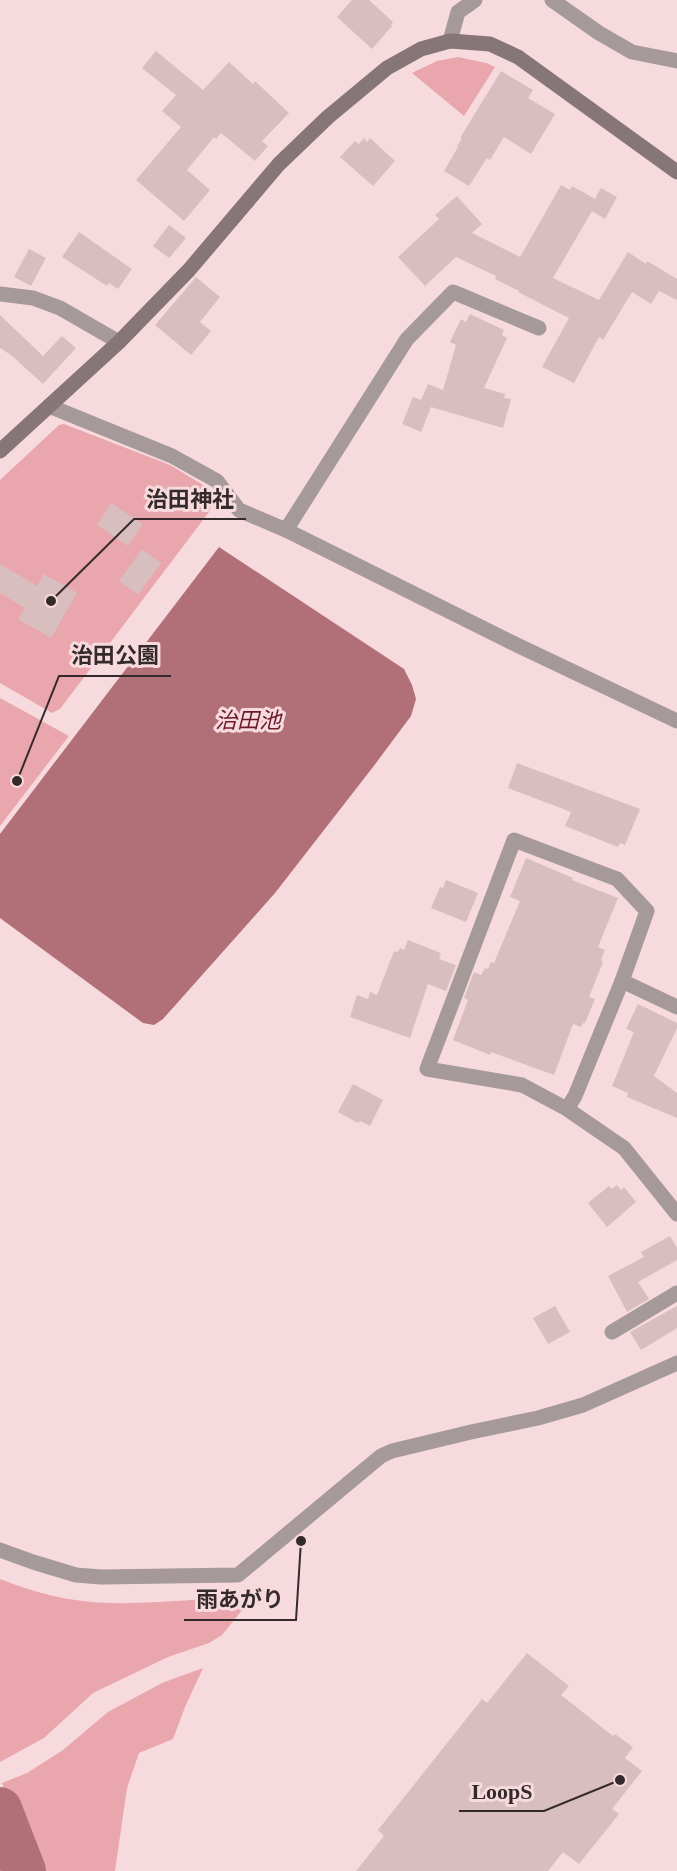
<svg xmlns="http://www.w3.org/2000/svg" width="677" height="1871" font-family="'Times New Roman','Noto Sans JP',serif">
<rect width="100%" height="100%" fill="#f7dadd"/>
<g fill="#e9a6ad">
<path d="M 458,57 L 486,63 L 495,67 L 464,116 L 412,73 L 437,61 Z"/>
<path d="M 64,424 L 170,465 L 208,488 L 214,498 L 209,512 L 60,709 L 52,713 L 0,683 L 0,480 L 59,425 Z"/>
<path d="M 0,698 L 69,736 L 0,826 Z"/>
<path d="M 0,1579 C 35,1593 71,1602 108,1603 C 146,1604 186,1600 224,1598 L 238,1602 L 243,1609 L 222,1635 L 209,1643 L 168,1657 L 93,1693 L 44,1738 L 0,1762 Z"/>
<path d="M 203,1668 L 185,1707 L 173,1739 L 139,1753 L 127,1788 L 115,1871 L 36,1871 L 2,1783 L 27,1773 L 63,1750 L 108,1712 L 162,1683 Z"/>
</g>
<path fill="#b17077" d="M 219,547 L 404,669 L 412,685 L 416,699 L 411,716 L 373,767 L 275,893 L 163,1019 L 154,1025 L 143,1023 L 0,918 L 0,834 Z"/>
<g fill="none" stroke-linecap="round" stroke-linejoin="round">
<path stroke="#b17077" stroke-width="44" d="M 0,1809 L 24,1871"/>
</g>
<g fill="#d9bec0">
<path d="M 352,0 L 369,0 L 393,22 L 391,25 L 392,26 L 372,49 L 337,17 Z"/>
<path d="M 156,51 L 203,90 L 229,62 L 253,84 L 255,81 L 289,113 L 262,141 L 268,146 L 255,161 L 221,133 L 216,139 L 214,137 L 187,170 L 210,190 L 184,221 L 136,180 L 181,127 L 162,111 L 176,95 L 142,68 Z"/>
<path d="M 501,71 L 533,90 L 528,98 L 555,114 L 531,154 L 504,137 L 490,160 L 487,158 L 469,186 L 444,171 L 458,147 L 457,146 L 462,139 L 460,138 Z"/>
<path d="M 364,138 L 367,142 L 370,138 L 395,161 L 373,186 L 340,157 L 355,141 L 359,144 Z"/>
<path d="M 561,185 L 570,190 L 572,186 L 595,199 L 601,188 L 617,197 L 605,219 L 592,211 L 553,278 L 599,300 L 628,252 L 646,264 L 647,261 L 677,279 L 677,300 L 659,291 L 651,304 L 632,292 L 603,340 L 599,337 L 574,383 L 542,367 L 569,318 L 518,292 L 519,291 L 495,279 L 496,276 L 456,257 L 425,286 L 398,257 L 439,219 L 435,215 L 457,196 L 482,224 L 472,233 L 520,257 Z"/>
<path d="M 169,225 L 186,238 L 169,258 L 153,246 Z"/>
<path d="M 79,232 L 132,269 L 118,289 L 109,283 L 107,286 L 62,257 Z"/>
<path d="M 29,249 L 46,258 L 31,286 L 14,277 Z"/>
<path d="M 196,277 L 220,297 L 200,322 L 211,331 L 191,355 L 155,325 Z"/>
<path d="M 470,314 L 504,330 L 502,335 L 507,338 L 484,388 L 505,394 L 504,398 L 511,399 L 503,428 L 431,407 L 421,432 L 402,424 L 413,397 L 421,400 L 428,384 L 443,390 L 456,345 L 450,342 L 461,319 L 466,322 Z"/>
<path d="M 0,315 L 43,356 L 62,336 L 76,348 L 43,384 L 11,355 L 0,348 Z"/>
<path d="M 111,503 L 143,524 L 128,546 L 97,525 Z"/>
<path d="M 142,549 L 161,563 L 138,595 L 119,581 Z"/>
<path d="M 0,564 L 37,586 L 44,574 L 77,593 L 51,638 L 18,619 L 25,608 L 0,593 Z"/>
<path d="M 517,763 L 640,809 L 625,845 L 620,843 L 618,847 L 565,826 L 571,812 L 508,788 Z"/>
<path d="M 526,858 L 573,878 L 572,880 L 618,898 L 598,947 L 605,950 L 601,960 L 603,962 L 589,997 L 595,999 L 585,1023 L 583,1023 L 581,1027 L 573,1024 L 554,1075 L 491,1052 L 490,1055 L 453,1040 L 468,1000 L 464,998 L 474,972 L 481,975 L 485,968 L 488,969 L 491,962 L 494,963 L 520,901 L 510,897 Z"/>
<path d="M 446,880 L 478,893 L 466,922 L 431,908 L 440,887 L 443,888 Z"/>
<path d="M 408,940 L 441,953 L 439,959 L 456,965 L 446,991 L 428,984 L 410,1038 L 350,1017 L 357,995 L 368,999 L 370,992 L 377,995 L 394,951 L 398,952 L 400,948 L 404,950 Z"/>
<path d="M 638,1004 L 677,1023 L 677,1028 L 654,1076 L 677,1093 L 677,1118 L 627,1097 L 628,1093 L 612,1086 L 634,1032 L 626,1029 Z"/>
<path d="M 353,1084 L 383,1100 L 370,1126 L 360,1121 L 358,1123 L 338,1112 Z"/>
<path d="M 617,1185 L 621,1190 L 624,1187 L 636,1202 L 607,1227 L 588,1203 L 609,1186 L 612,1189 Z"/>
<path d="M 670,1236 L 677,1248 L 677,1260 L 638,1282 L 649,1299 L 627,1312 L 608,1276 L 644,1257 L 641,1252 Z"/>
<path d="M 555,1306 L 570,1332 L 548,1344 L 533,1318 Z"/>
<path d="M 677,1306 L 677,1328 L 641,1350 L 630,1332 Z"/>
<path d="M 527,1653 L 569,1686 L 561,1695 L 613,1736 L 615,1734 L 633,1747 L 625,1758 L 642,1771 L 612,1809 L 619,1814 L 579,1864 L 563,1852 L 548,1871 L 356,1871 L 384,1836 L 378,1830 L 482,1699 L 487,1703 Z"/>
</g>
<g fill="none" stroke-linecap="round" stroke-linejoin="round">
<g stroke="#a5999a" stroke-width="15">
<path d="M 552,0 L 599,33 L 632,52 L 677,61"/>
<path d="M 450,41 L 458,12 L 475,0"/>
<path d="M 0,294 L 33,298 L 60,308 L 119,342"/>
<path d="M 49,406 L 172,456 L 217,481 L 239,510 L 286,530 L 519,646 L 677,721"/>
<path d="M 286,530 L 407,339 L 453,292 L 539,328"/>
<path d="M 622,981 L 677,1007"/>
<path d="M 567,1109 L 575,1096 L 622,981 L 647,911 L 617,879 L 514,840 L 427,1069 L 522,1085 L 567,1109 L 624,1148 L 677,1214"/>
<path d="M 612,1332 L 677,1293"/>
<path d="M 0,1550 L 33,1562 L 76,1575 L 101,1577 L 238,1575 L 381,1456 L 392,1451 L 471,1432 L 538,1418 L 583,1405 L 677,1363"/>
</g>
<path stroke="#877677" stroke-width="15" d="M 0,451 L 119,342 L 189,270 L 279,164 L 328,117 L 387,68 L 421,49 L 450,41 L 490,44 L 518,57 L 677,172"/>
</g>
<g text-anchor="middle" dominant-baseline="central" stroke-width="6" stroke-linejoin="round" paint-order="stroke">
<g font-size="22" font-style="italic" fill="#6b1a2c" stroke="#f7dadd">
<text x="248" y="720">治田池</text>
</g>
</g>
<path fill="none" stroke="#352a2b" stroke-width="2" d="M51 601L134 519H246M17 781L59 676H171M301 1541L296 1620H184M620 1780L544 1811H459"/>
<g fill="#352a2b" stroke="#f7dadd" stroke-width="2">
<circle cx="51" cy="601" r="6"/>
<circle cx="17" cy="781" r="6"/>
<circle cx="301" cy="1541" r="6"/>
<circle cx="620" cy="1780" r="6"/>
</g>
<g font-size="22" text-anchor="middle" font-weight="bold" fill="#352a2b" stroke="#f7dadd" stroke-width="6" stroke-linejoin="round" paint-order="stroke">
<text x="190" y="507">治田神社</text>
<text x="115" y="663">治田公園</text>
<text x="240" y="1607">雨あがり</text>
<text x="502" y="1799">LoopS</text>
</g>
</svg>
